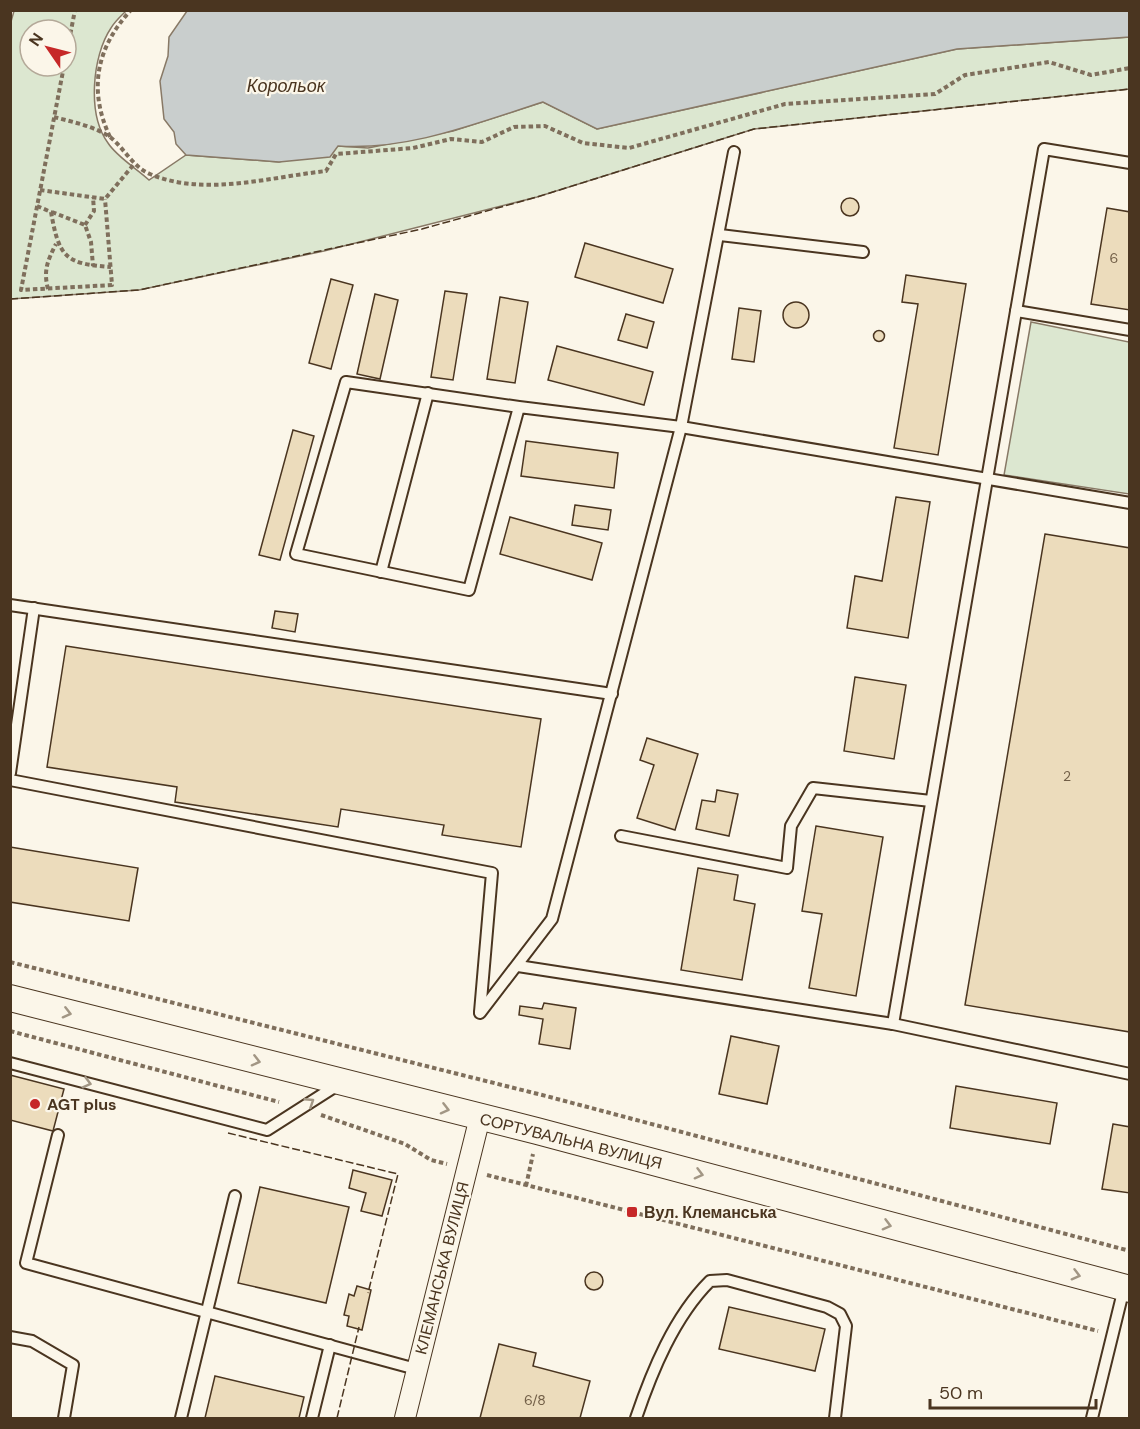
<svg xmlns="http://www.w3.org/2000/svg" width="1140" height="1429" font-family="'DM Sans',sans-serif">
<rect width="100%" height="100%" fill="#fbf6e9"/>
<g fill="#dce7d0" stroke="#887966" stroke-width="1.5" fill-rule="evenodd">
<path d="M 14,11 L 126,11 C 121,16 115,21 111,28 C 92,56 87,115 108,143 C 117,157 136,168 149,180 L 186,155 L 279,162 L 338,146 L 368,148 L 453,131 L 543,102 L 597,129 L 957,49 L 1129,37 L 1129,89 L 754,129 L 537,197 L 324,251 L 139,290 L 11,299 L 10,25 ZM 30,30 L 66,30 L 66,66 L 30,66 Z"/>
<path d="M 1031,322 L 1129,342 L 1129,494 L 1004,475 Z"/>
</g>
<path fill="#c9cecd" stroke="#887966" stroke-width="1.5" d="M 187,11 L 1129,10 L 1130,37 L 957,49 L 597,129 L 543,102 C 477,123 408,151 338,146 L 330,157 L 279,162 L 186,155 L 176,144 L 174,132 L 164,119 L 160,81 L 168,56 L 169,37 Z"/>
<g fill="#ecdcbc" stroke="#4a3520" stroke-width="1.5">
<circle cx="850" cy="207" r="9"/>
<path d="M 1107,208 L 1130,212 L 1130,310 L 1091,304 Z"/>
<path d="M 585,243 L 673,269 L 663,303 L 575,277 Z"/>
<path d="M 906,275 L 966,284 L 938,455 L 894,448 L 918,304 L 902,302 Z"/>
<path d="M 331,279 L 353,285 L 331,369 L 309,363 Z"/>
<path d="M 445,291 L 467,294 L 453,380 L 431,377 Z"/>
<path d="M 375,294 L 398,300 L 380,379 L 357,374 Z"/>
<path d="M 500,297 L 528,302 L 515,383 L 487,379 Z"/>
<circle cx="796" cy="315" r="13"/>
<path d="M 739,308 L 761,311 L 754,362 L 732,359 Z"/>
<path d="M 626,314 L 654,322 L 647,348 L 618,340 Z"/>
<circle cx="879" cy="336" r="5.5"/>
<path d="M 557,346 L 653,372 L 644,405 L 548,380 Z"/>
<path d="M 293,430 L 314,436 L 280,560 L 259,555 Z"/>
<path d="M 526,441 L 618,453 L 614,488 L 521,476 Z"/>
<path d="M 896,497 L 930,502 L 908,638 L 847,628 L 855,576 L 882,581 Z"/>
<path d="M 575,505 L 611,510 L 608,530 L 572,525 Z"/>
<path d="M 510,517 L 602,543 L 592,580 L 500,554 Z"/>
<path d="M 1045,534 L 1130,548 L 1130,1032 L 965,1005 Z"/>
<path d="M 275,611 L 298,614 L 295,632 L 272,628 Z"/>
<path d="M 66,646 L 541,719 L 521,847 L 442,835 L 444,825 L 341,809 L 338,827 L 175,802 L 177,787 L 47,767 Z"/>
<path d="M 855,677 L 906,685 L 894,759 L 844,751 Z"/>
<path d="M 647,738 L 698,754 L 675,830 L 637,818 L 654,765 L 640,760 Z"/>
<path d="M 717,790 L 738,794 L 729,836 L 696,829 L 702,800 L 715,802 Z"/>
<path d="M 816,826 L 883,837 L 856,996 L 809,988 L 822,914 L 802,911 Z"/>
<path d="M 10,847 L 138,868 L 129,921 L 10,902 Z"/>
<path d="M 698,868 L 738,875 L 734,900 L 755,904 L 742,980 L 681,970 Z"/>
<path d="M 544,1003 L 576,1008 L 570,1049 L 539,1044 L 543,1019 L 519,1015 L 520,1006 L 542,1009 Z"/>
<path d="M 731,1036 L 779,1046 L 767,1104 L 719,1094 Z"/>
<path d="M 10,1075 L 64,1089 L 53,1131 L 10,1120 Z"/>
<path d="M 956,1086 L 1057,1103 L 1050,1144 L 950,1128 Z"/>
<path d="M 1113,1124 L 1130,1127 L 1130,1193 L 1102,1189 Z"/>
<path d="M 353,1170 L 392,1180 L 382,1216 L 361,1211 L 366,1193 L 349,1188 Z"/>
<path d="M 260,1187 L 349,1207 L 326,1303 L 238,1283 Z"/>
<circle cx="594" cy="1281" r="9"/>
<path d="M 357,1286 L 371,1290 L 362,1330 L 347,1326 L 349,1316 L 344,1315 L 349,1294 L 354,1296 Z"/>
<path d="M 729,1307 L 825,1329 L 815,1371 L 719,1349 Z"/>
<path d="M 499,1344 L 536,1353 L 533,1366 L 590,1381 L 580,1418 L 480,1418 Z"/>
<path d="M 215,1376 L 304,1397 L 299,1418 L 205,1418 Z"/>
</g>
<g fill="none" stroke-linecap="round" stroke-linejoin="round">
<defs>
<g id="service">
<path d="M 720,235 L 863,252"/>
<path d="M 1016,311 L 1130,330"/>
<path d="M 519,407 L 469,590 L 296,554 L 346,382 L 519,407 L 681,427 L 1130,503"/>
<path d="M 381,572 L 428,393"/>
<path d="M 10,605 L 612,694"/>
<path d="M 10,773 L 34,608"/>
<path d="M 10,780 L 492,873 L 480,1012"/>
<path d="M 621,836 L 787,868 L 791,826 L 813,788 L 931,801"/>
<path d="M 518,966 L 893,1024 L 1130,1074"/>
<path d="M 480,1013 L 552,919 L 681,427 L 734,152"/>
<path d="M 893,1024 L 1044,149 L 1130,163"/>
<path d="M 10,1063 L 267,1130 L 339,1084"/>
<path d="M 58,1135 L 26,1263 L 416,1369"/>
<path d="M 10,1337 L 32,1341 L 73,1365 L 64,1418"/>
<path d="M 181,1418 L 235,1196"/>
<path d="M 312,1418 L 330,1345"/>
<path d="M 636,1418 C 652,1371 674,1317 710,1281 L 727,1280 L 827,1307 L 840,1314 L 846,1326 L 835,1418"/>
<path d="M 1092,1418 L 1124,1288"/>
</g>
<path id="minor" d="M 405,1418 L 480,1117"/>
<path id="tertiary" d="M 10,998 L 537,1131 L 1130,1289"/>
</defs>
<use href="#service" stroke="#4a3520" stroke-width="14"/>
<use href="#minor" stroke="#4a3520" stroke-width="22"/>
<use href="#tertiary" stroke="#4a3520" stroke-width="28"/>
<g stroke="#7f6f5c" stroke-width="4" stroke-dasharray="4.5 3" stroke-linecap="butt">
<path d="M 66,56 L 75,10"/>
<path d="M 64,66 L 21,290 L 112,285 L 105,199"/>
<path d="M 54,117 C 72,122 94,126 110,137 C 124,148 133,167 150,174 C 204,197 270,177 326,171 L 336,154 L 413,148 L 451,139 L 482,142 L 514,127 L 545,126 L 583,143 L 629,148 L 785,104 L 935,94 L 965,75 L 1049,62 L 1091,75 L 1130,68"/>
<path d="M 110,137 C 88,90 96,48 131,10"/>
<path d="M 40,190 L 105,199 L 135,163"/>
<path d="M 37,206 L 51,212 C 59,257 65,264 111,267"/>
<path d="M 52,212 L 85,225 L 91,242 L 93,266"/>
<path d="M 85,225 L 94,211 L 93,197"/>
<path d="M 48,289 C 43,270 48,260 56,244"/>
<path d="M 10,962 L 546,1096 L 1130,1251"/>
<path d="M 10,1031 L 279,1102"/>
<path d="M 321,1115 L 405,1144 L 431,1160 L 447,1164"/>
<path d="M 487,1175 L 1098,1331"/>
<path d="M 526,1186 L 533,1154"/>
</g>
<use href="#service" stroke="#fbf6e9" stroke-width="10"/>
<use href="#minor" stroke="#fbf6e9" stroke-width="20"/>
<use href="#tertiary" stroke="#fbf6e9" stroke-width="26"/>
<g stroke="#4a3520" stroke-width="1.5" stroke-dasharray="8 3" stroke-linecap="butt">
<path d="M 10,299 L 139,290 L 422,229 L 537,197 L 754,129 L 1130,89"/>
<path d="M 228,1133 L 398,1174 L 368,1293"/>
<path d="M 337,1418 L 359,1327"/>
</g>
</g>
<defs><path id="oneway-chevron" d="M-2-3.5L2.5 0L-2 3.5" fill="none" stroke-width="1.6" stroke-linecap="round" stroke-linejoin="round" transform="scale(1.5)"/></defs>
<g stroke="#a29684">
<use href="#oneway-chevron" transform="translate(67 1013) rotate(14)"/>
<use href="#oneway-chevron" transform="translate(256 1061) rotate(14)"/>
<use href="#oneway-chevron" transform="translate(87 1083) rotate(15)"/>
<use href="#oneway-chevron" transform="translate(310 1102) rotate(-33)"/>
<use href="#oneway-chevron" transform="translate(445 1109) rotate(14)"/>
<use href="#oneway-chevron" transform="translate(699 1174) rotate(15)"/>
<use href="#oneway-chevron" transform="translate(887 1225) rotate(15)"/>
<use href="#oneway-chevron" transform="translate(1076 1275) rotate(15)"/>
</g>
<g fill="#c62828" stroke="#fbf6e9" stroke-width="2">
<circle cx="35" cy="1104" r="6"/>
<rect x="626" y="1206" width="12" height="12" rx="3"/>
</g>
<g text-anchor="middle" dominant-baseline="central" stroke-width="4.5" stroke-linejoin="round" paint-order="stroke">
<g font-size="14" fill="#725f47">
<text x="1114" y="258">6</text>
<text x="1067" y="776">2</text>
<text x="535" y="1400">6/8</text>
</g>
<g font-size="16" font-weight="bold" fill="#4a3520" stroke="#fbf6e9" text-anchor="start">
<text x="47" y="1104">AGT plus</text>
<text x="644" y="1212">Вул. Клеманська</text>
</g>
<g font-size="16" fill="#4a3520" stroke="#fbf6e9">
<text transform="translate(571 1141) rotate(14)">СОРТУВАЛЬНА ВУЛИЦЯ</text>
<text transform="translate(442 1268) rotate(-76)">КЛЕМАНСЬКА ВУЛИЦЯ</text>
</g>
<g font-size="18" font-style="italic" fill="#4a3520" stroke="#fbf6e9">
<text x="286" y="86">Корольок</text>
</g>
</g>
<rect width="1140" height="1429" fill="none" stroke="#4a3520" stroke-width="24"/>
<g transform="translate(48 48) rotate(305)"><circle r="28" fill="#fbf6e9" stroke="#b4a999" stroke-width="1.5"/>
<path d="M0-4.5L10 22L0 15L-10 22Z" fill="#c62828"/>
<text y="-9" font-size="16" font-weight="bold" text-anchor="middle" fill="#4a3520">N</text>
</g>
<path d="M930 1399v9h166v-9" fill="none" stroke="#4a3520" stroke-width="3"/>
<text x="939" y="1399" font-size="18" fill="#4a3520" stroke="#fbf6e9" stroke-width="4.5" paint-order="stroke">50 m</text>
</svg>
